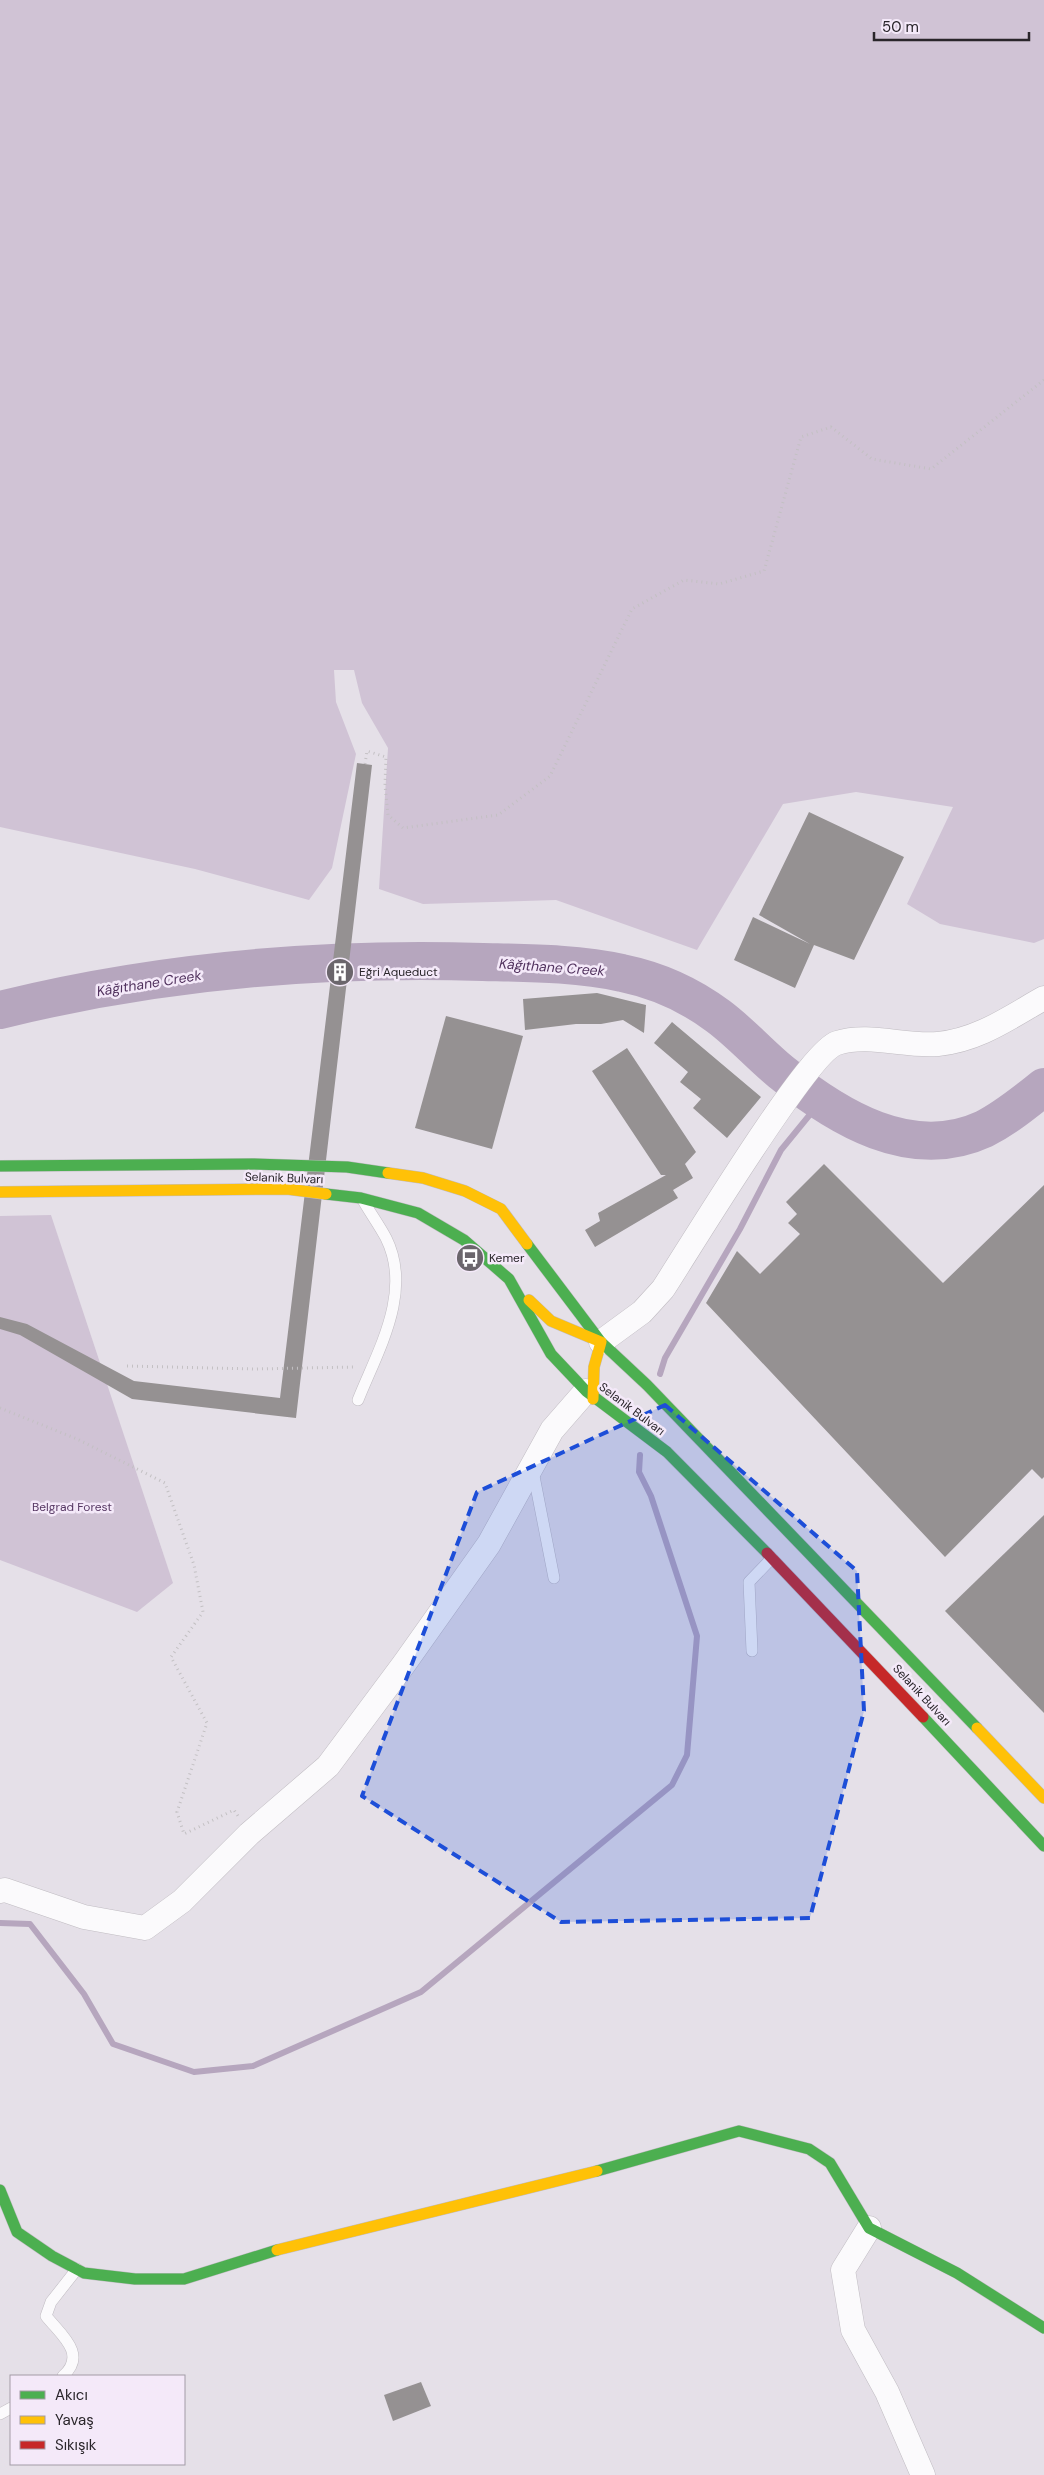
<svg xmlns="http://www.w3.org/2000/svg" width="1044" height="2475" font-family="'DM Sans',sans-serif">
<rect width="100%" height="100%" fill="#e5e0e8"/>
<g fill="#d0c3d5">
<path d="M 0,0 L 1044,0 L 1044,939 L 1034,943 L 940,924 L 907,904 L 953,807 L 856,792 L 783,804 L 697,950 L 556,900 L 423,904 L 379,889 L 388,748 L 362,703 L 354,670 L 334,670 L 336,702 L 356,754 L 332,868 L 309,900 L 195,869 L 0,827 Z"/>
<path d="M 51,1215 L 173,1583 L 137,1612 L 0,1560 L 0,1216 Z"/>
</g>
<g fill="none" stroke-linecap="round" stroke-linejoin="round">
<g stroke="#b6a6be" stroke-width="6">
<path d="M 660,1374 L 665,1358 L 740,1229 L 781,1150 L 821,1101"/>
<path d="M 0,1923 L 30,1924 L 84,1994 L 113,2044 L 194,2072 L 253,2066 L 421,1992 L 672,1785 L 687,1755 L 697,1636 L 651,1496 L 639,1472 L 640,1455"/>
</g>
<path stroke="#b6a6be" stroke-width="38" d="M 0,1010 C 158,971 320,957 483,962 C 527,963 579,963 622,973 C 656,980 690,995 718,1016 C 741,1033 759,1054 781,1072 C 837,1117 911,1163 984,1129 C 1006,1118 1025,1102 1044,1087"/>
</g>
<g fill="#959192">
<path d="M 357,763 L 372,765 L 296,1418 L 132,1399 L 20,1335 L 0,1329 L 0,1317 L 27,1324 L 134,1381 L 280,1398 Z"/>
<path d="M 809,812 L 904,857 L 854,960 L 814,945 L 795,988 L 734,960 L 753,917 L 810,944 L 759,915 Z"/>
<path d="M 597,993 L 646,1005 L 644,1033 L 623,1020 L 601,1024 L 576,1024 L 525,1030 L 523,999 Z"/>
<path d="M 446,1016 L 523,1036 L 492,1149 L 415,1128 Z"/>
<path d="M 672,1022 L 761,1097 L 727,1138 L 693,1108 L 701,1099 L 680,1082 L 688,1072 L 654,1043 Z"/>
<path d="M 627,1048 L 696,1152 L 685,1164 L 693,1178 L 673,1190 L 678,1198 L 595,1247 L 585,1230 L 600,1221 L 598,1213 L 666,1175 L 661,1175 L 592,1071 Z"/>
<path d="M 824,1164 L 943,1283 L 1044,1185 L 1044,1477 L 1042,1479 L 1032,1469 L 945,1557 L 706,1303 L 737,1251 L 760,1274 L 800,1234 L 788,1223 L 797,1214 L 786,1202 Z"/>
<path d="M 1044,1515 L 1044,1713 L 945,1611 Z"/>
<path d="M 421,2382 L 431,2406 L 393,2421 L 384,2395 Z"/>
</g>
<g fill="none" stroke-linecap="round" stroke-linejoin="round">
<defs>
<g id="lane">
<path d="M 358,1400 C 378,1350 413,1292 386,1238 C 379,1225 371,1214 364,1202"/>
<path d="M 533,1471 L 554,1578"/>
<path d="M 752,1651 L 749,1582 L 772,1558"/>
<path d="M 63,2376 C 88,2354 60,2334 46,2316 L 51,2302 L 77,2269"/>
<path d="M 0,2414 L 11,2408"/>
</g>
<g id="street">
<path d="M 601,1342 L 642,1312 L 663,1289 C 688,1251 807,1053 837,1043 C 869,1033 905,1047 938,1044 C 979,1040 1010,1017 1044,998"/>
<path d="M 0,1891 L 5,1890 L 84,1917 L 145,1928 L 182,1901 L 249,1834 L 328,1766 L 404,1664 L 489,1544 L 552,1430 L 586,1391"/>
<path d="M 869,2228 L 843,2270 L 853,2330 L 887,2392 L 923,2475"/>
</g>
<g id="fast">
<path d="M 0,1166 L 253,1164 L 347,1167 L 388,1173"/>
<path d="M 326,1194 L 361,1198 L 418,1213 L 464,1240 L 509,1279 L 551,1354 L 586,1391 L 667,1452 L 767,1553"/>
<path d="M 527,1244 L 601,1342 L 647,1385 L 977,1728"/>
<path d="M 923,1717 L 1044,1846"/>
<path d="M 597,2171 L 739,2131 L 809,2149 L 830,2163 L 869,2228 L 957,2273 L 1044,2328"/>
<path d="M 0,2190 L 17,2232 L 52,2256 L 84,2273 L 135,2279 L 184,2279 L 277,2250"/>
</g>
<g id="slow">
<path d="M 388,1173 L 423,1178 L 465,1191 L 501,1209 L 527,1244"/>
<path d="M 0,1192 L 287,1189 L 326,1194"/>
<path d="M 529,1300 L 551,1321 L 601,1342 L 594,1367 L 593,1399"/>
<path d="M 977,1728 L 1044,1798"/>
<path d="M 277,2250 L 597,2171"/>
</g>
<path id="jam" d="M 767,1553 L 923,1717"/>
</defs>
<use href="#lane" stroke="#c0bcc2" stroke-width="12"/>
<use href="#street" stroke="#c0bcc2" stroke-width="25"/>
<use href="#fast" stroke="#c0bcc2" stroke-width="12"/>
<use href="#slow" stroke="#c0bcc2" stroke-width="12"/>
<use href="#jam" stroke="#c0bcc2" stroke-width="12"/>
<g stroke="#c3c0c3" stroke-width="3" stroke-dasharray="1 4" stroke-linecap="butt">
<path d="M 365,764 L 367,751 L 386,757 L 385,785 L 388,815 L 403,828 L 498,815 L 550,776 L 632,609 L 684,580 L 719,584 L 764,571 L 801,437 L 831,427 L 872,459 L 931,469 L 1044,380"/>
<path d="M 127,1366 L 254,1369 L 356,1367"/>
<path d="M 0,1408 L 77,1439 L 165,1483 L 194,1565 L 203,1612 L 171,1657 L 207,1723 L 177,1812 L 184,1834 L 234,1810 L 238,1816"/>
</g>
<use href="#lane" stroke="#fbfafc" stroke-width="11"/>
<use href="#street" stroke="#fbfafc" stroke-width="24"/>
<use href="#fast" stroke="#4caf50" stroke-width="11"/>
<use href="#slow" stroke="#ffc107" stroke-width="11"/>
<use href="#jam" stroke="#c62828" stroke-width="11"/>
</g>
<path fill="#1d4ed8" fill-opacity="0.2" stroke="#1d4ed8" stroke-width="4" stroke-dasharray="10 6" stroke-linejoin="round" d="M 665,1405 L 857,1571 L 864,1711 L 810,1918 L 561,1922 L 362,1796 L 477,1492 Z"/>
<defs>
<symbol id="building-disc" viewBox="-11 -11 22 22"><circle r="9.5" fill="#6b666c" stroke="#f4e9f9"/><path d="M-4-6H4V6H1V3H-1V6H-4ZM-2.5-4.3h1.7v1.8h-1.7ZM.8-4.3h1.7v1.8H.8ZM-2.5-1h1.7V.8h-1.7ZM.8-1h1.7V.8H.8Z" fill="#fff"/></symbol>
<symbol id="bus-disc" viewBox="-11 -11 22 22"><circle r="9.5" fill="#6b666c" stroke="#f4e9f9"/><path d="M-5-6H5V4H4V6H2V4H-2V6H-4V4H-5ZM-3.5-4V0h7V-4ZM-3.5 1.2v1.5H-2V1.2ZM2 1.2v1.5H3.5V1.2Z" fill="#fff"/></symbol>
</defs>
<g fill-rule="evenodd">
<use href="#building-disc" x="324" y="956" width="32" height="32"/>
<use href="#bus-disc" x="454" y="1242" width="32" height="32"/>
</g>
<g text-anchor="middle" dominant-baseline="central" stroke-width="5" stroke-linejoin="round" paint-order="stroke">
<g font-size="12" fill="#29252a" stroke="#f4e9f9" text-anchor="start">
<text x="359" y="972">Eğri Aqueduct</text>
<text x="489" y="1258">Kemer</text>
</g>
<g font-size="12" fill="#29252a" stroke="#f4e9f9">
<text transform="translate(284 1178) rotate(2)">Selanik Bulvarı</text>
<text transform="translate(632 1409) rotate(37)">Selanik Bulvarı</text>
<text transform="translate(922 1695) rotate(47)">Selanik Bulvarı</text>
</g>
<g font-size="12" fill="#553662" stroke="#f4e9f9">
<text x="72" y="1507">Belgrad Forest</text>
</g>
<g font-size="14" font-style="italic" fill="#50315d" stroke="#f4e9f9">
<text transform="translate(552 967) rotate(4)">Kâğıthane Creek</text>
<text transform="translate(149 983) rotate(-9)">Kâğıthane Creek</text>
</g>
</g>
<rect x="10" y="2375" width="175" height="90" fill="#f4e9f9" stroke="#a39ba6"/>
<rect x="20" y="2391" width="25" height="8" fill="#4caf50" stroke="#a39ba6"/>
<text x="55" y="2400" font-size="15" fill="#29252a">Akıcı</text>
<rect x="20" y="2416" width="25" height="8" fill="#ffc107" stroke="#a39ba6"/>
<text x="55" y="2425" font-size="15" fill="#29252a">Yavaş</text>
<rect x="20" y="2441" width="25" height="8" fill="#c62828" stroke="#a39ba6"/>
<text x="55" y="2450" font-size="15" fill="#29252a">Sıkışık</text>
<path d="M874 32v8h155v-8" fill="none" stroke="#29252a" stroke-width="2.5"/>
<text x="882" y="32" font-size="15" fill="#29252a" stroke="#f4e9f9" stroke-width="4" paint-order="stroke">50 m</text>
</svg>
